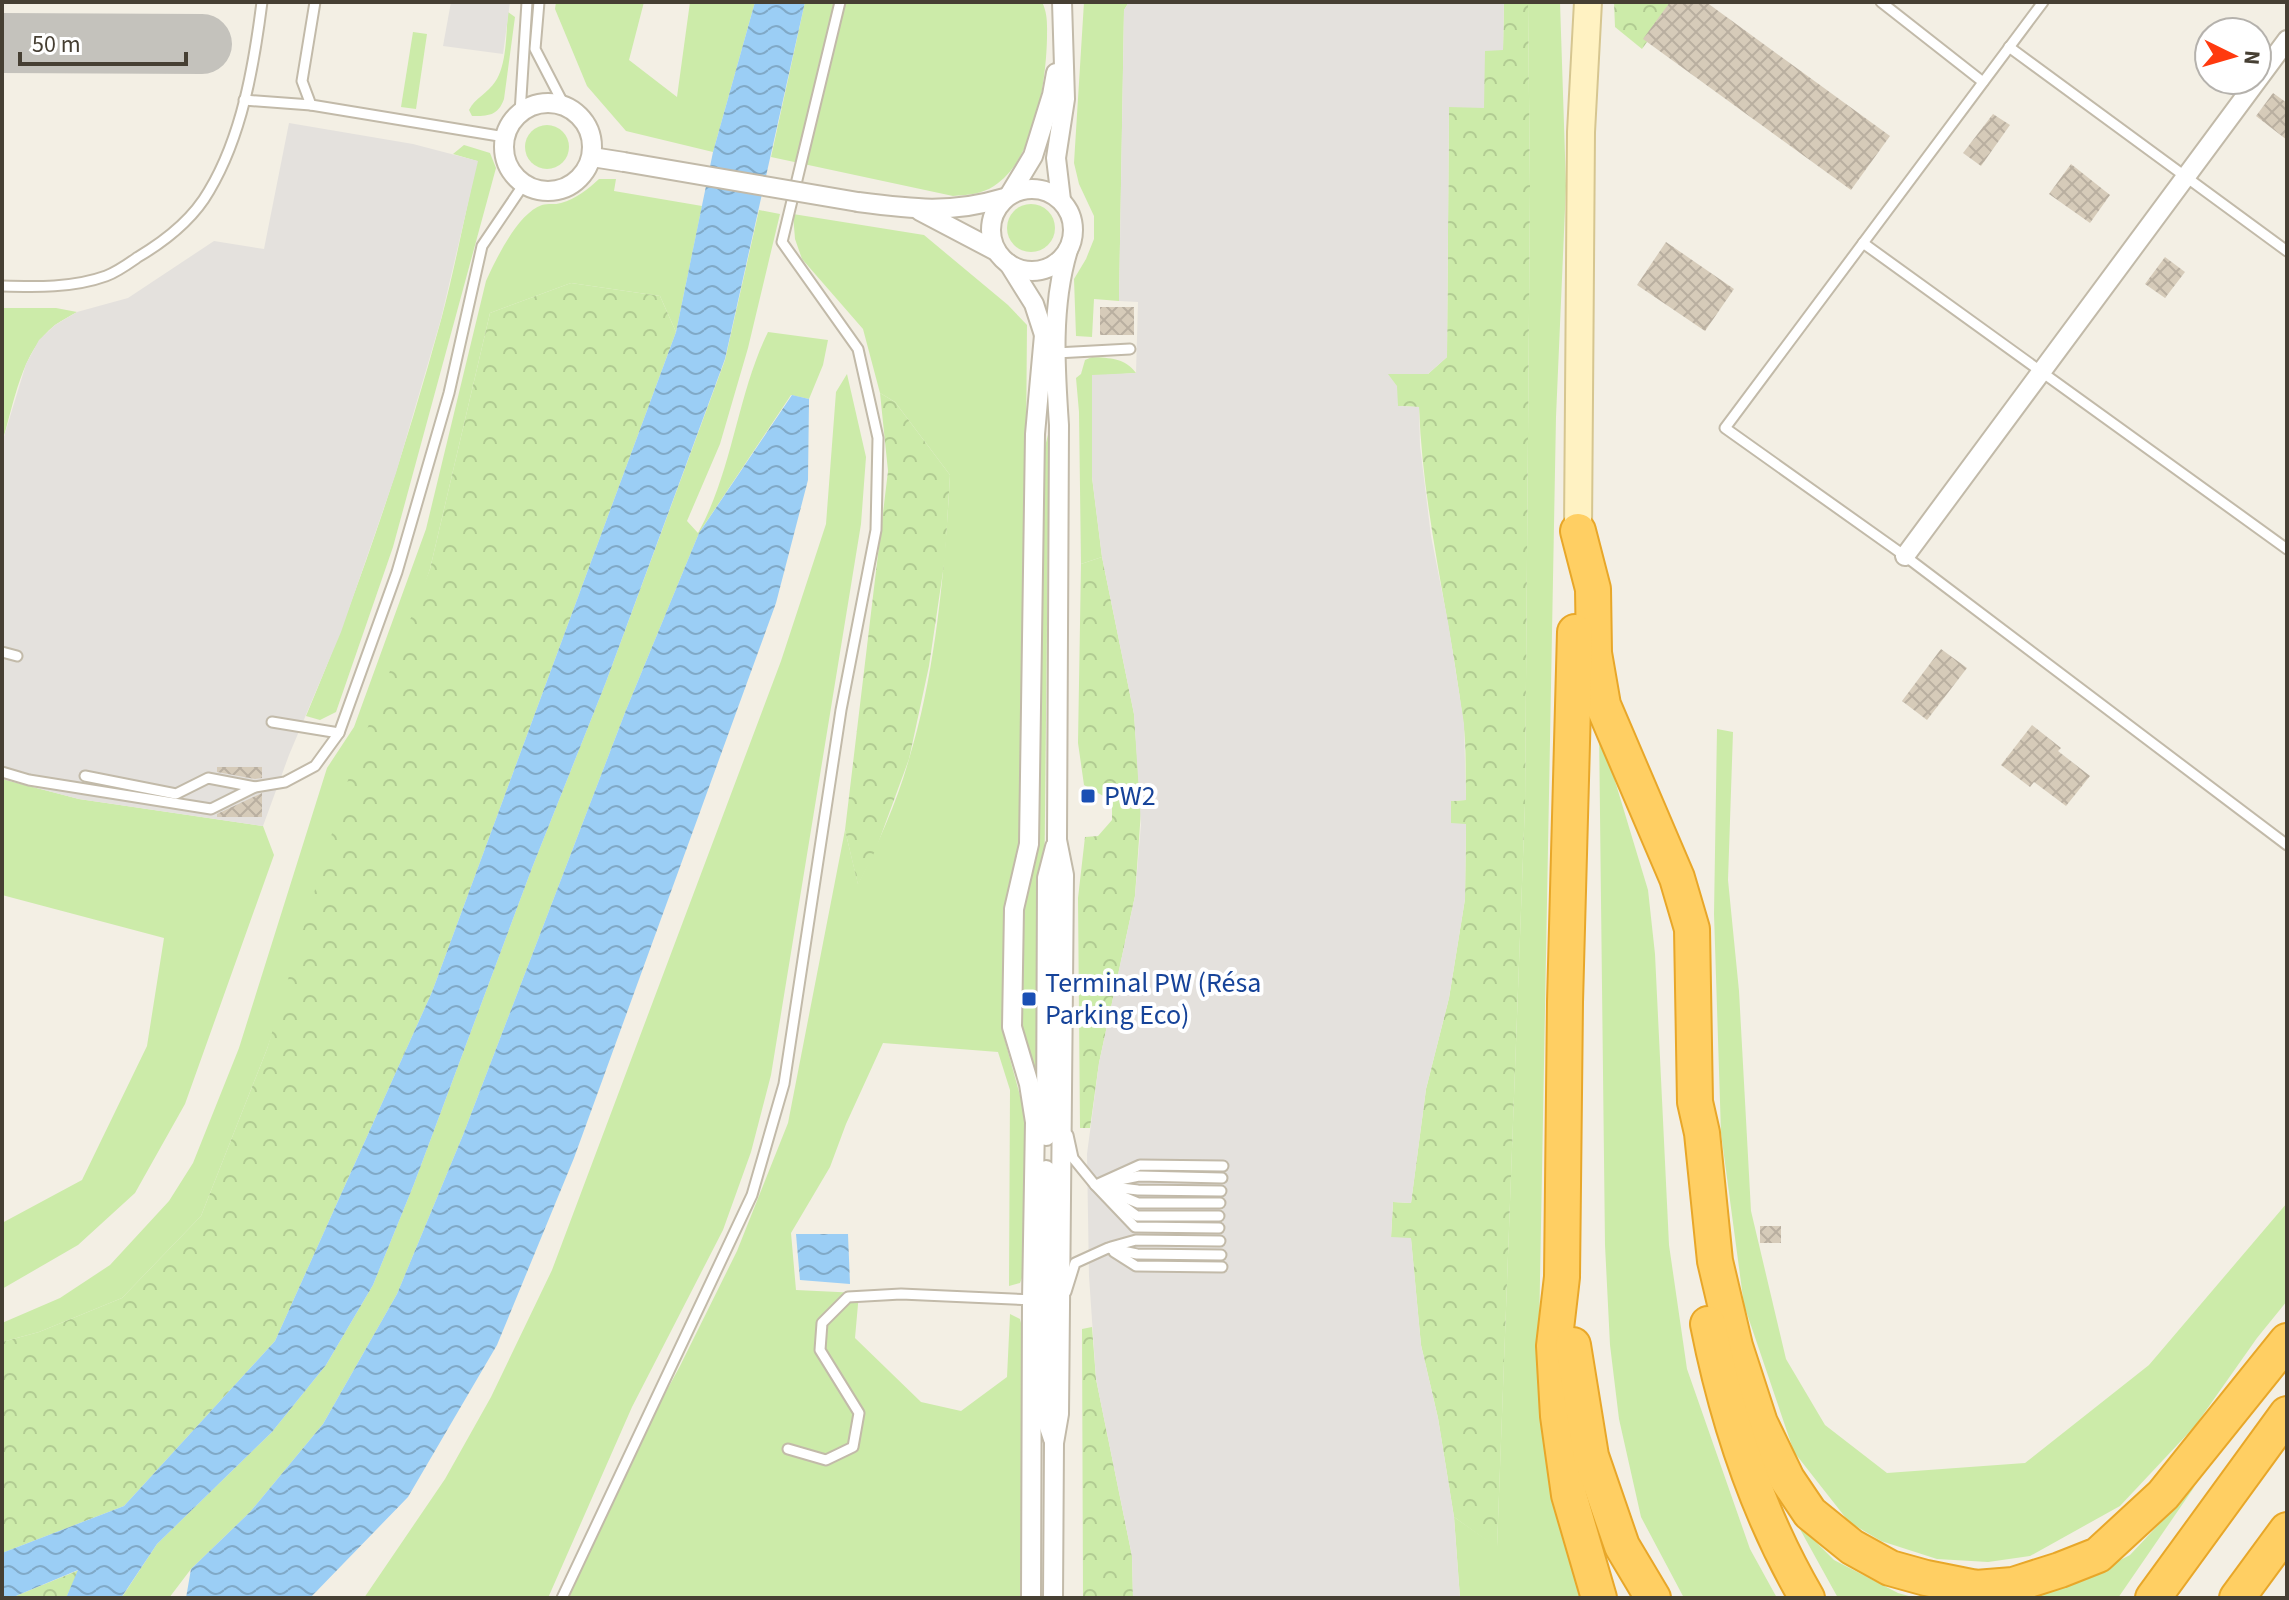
<svg xmlns="http://www.w3.org/2000/svg" width="2289" height="1600" font-family="'Source Sans 3',sans-serif">
<defs>
<pattern id="forest-crowns" width="20" height="18" patternUnits="userSpaceOnUse" patternTransform="scale(2)"><rect width="20" height="18" fill="#cceba9"/><path d="M2 6a3 3 0 1 1 6 0M12 15a3 3 0 1 1 6 0" fill="none" stroke="#b1cb92"/></pattern>
<pattern id="water-waves" width="16" height="10" patternUnits="userSpaceOnUse" patternTransform="scale(2)"><rect width="16" height="10" fill="#9bcef5"/><path d="M0 5q4-4 8 0t8 0" fill="none" stroke="#80a9c7"/></pattern>
<pattern id="building-cross-hatch" width="8" height="8" patternUnits="userSpaceOnUse" patternTransform="scale(2)"><rect width="8" height="8" fill="#d6cbb9"/><path d="M0 0l8 8M0 8l8-8" fill="none" stroke="#b9afa0"/></pattern>
</defs>
<rect width="100%" height="100%" fill="#f3efe4"/>
<g fill="#cceba9">
<path d="M 556,2 L 644,2 L 629,60 L 677,97 L 690,2 L 755,2 L 713,152 L 626,131 L 587,86 L 555,9 Z"/>
<path d="M 805,2 L 1042,2 C 1048,14 1047,25 1047,38 C 1046,83 1035,159 994,186 C 982,194 967,195 953,196 L 771,157 Z"/>
<path d="M 1084,2 L 1129,2 L 1124,10 L 1119,301 L 1094,299 L 1092,337 L 1076,336 L 1074,279 L 1086,259 L 1094,239 L 1094,216 L 1079,184 L 1074,163 Z"/>
<path d="M 1528,2 L 1560,2 L 1566,186 L 1556,417 L 1538,1388 C 1549,1458 1557,1531 1582,1598 L 1460,1598 L 1454,1517 L 1497,1547 L 1525,804 L 1530,190 Z"/>
<path d="M 508,12 L 515,17 L 504,99 C 498,116 488,116 472,116 L 469,110 C 475,98 488,93 495,82 C 507,65 506,33 508,12 Z"/>
<path d="M 413,32 L 427,34 L 416,109 L 401,107 Z"/>
<circle cx="547" cy="147" r="22"/>
<path d="M 464,145 L 490,153 L 496,168 L 393,547 L 336,712 L 320,720 L 306,716 C 360,588 404,455 441,320 C 455,268 465,214 477,161 L 453,154 Z"/>
<path d="M 599,179 L 616,179 L 614,191 L 702,206 L 676,332 L 660,296 L 571,283 L 490,313 L 430,569 L 267,1049 L 201,1216 L 122,1298 L 39,1332 L 2,1342 L 2,1323 L 60,1298 L 110,1265 L 169,1201 L 193,1163 L 239,1048 L 327,768 L 354,727 L 426,529 L 486,281 C 496,259 518,213 542,205 C 548,203 555,205 561,203 C 576,199 588,189 599,179 Z"/>
<circle cx="1031" cy="228" r="24"/>
<path d="M 759,210 L 780,214 L 748,348 L 720,444 L 687,521 L 698,533 C 733,470 737,395 768,332 L 828,340 L 823,365 L 809,399 L 791,395 L 699,533 L 626,710 L 463,1135 L 397,1294 L 323,1424 L 250,1512 L 191,1569 L 169,1598 L 123,1598 L 122,1597 L 157,1544 L 272,1432 L 326,1365 L 373,1285 L 414,1184 L 532,868 L 606,682 L 725,360 Z"/>
<path d="M 793,214 L 924,235 L 1008,305 L 1027,325 L 1023,801 L 1018,855 L 1006,905 L 1004,1037 L 1028,1125 L 1025,1270 L 1020,1283 L 1009,1286 L 1010,1090 L 998,1052 L 883,1043 L 846,1124 L 830,1167 L 791,1233 L 796,1290 L 859,1293 L 855,1338 L 921,1402 L 961,1411 L 1007,1377 L 1010,1314 L 1020,1319 L 1024,1335 L 1023,1598 L 569,1598 L 617,1482 L 680,1366 L 737,1251 L 788,1123 L 845,830 L 858,884 C 878,844 897,802 909,759 C 936,671 945,567 950,475 L 895,402 L 880,393 L 863,329 L 802,259 L 795,239 Z"/>
<path d="M 2,308 L 56,308 L 77,312 C 70,316 62,320 55,325 C 21,351 14,404 2,443 Z"/>
<path d="M 1092,357 C 1110,358 1125,358 1136,373 L 1092,376 L 1092,477 L 1102,557 L 1081,564 L 1079,412 L 1076,378 L 1081,374 L 1085,360 Z"/>
<path d="M 847,374 L 866,457 L 861,524 L 771,1075 L 751,1152 L 723,1230 L 632,1407 L 548,1598 L 364,1598 L 445,1479 L 491,1397 L 552,1270 L 781,661 L 826,524 L 836,392 Z"/>
<path d="M 1049,431 L 1042,1103 L 1020,1028 L 1022,907 L 1041,462 Z"/>
<path d="M 1599,728 L 1648,890 L 1655,954 L 1669,1245 L 1687,1369 L 1750,1549 L 1777,1598 L 1684,1598 L 1641,1517 L 1619,1419 L 1610,1345 L 1605,1245 Z"/>
<path d="M 1717,729 L 1733,732 L 1728,880 L 1739,991 L 1751,1211 L 1786,1359 L 1825,1425 L 1887,1473 L 2025,1463 L 2149,1365 L 2287,1203 L 2287,1301 L 2257,1338 L 2195,1426 L 2120,1506 L 2030,1556 L 1988,1562 L 1937,1559 L 1881,1541 L 1849,1522 L 1794,1452 L 1744,1305 L 1721,1133 L 1714,914 Z"/>
<path d="M 2,779 L 79,799 L 263,826 L 274,855 L 185,1104 L 135,1193 L 78,1245 L 2,1289 L 2,1223 L 82,1180 L 147,1046 L 164,938 L 2,895 Z"/>
<path d="M 2195,1486 L 2118,1598 L 2028,1598 L 2076,1583 L 2130,1555 Z"/>
<path d="M 1796,1522 L 1834,1560 L 1898,1593 L 1916,1598 L 1838,1598 Z"/>
</g>
<g fill="url(#forest-crowns)">
<path d="M 1504,2 L 1528,2 L 1530,190 L 1525,804 L 1497,1548 L 1454,1517 L 1438,1418 L 1421,1345 L 1411,1239 L 1391,1238 L 1393,1202 L 1411,1203 L 1426,1089 L 1449,998 L 1465,899 L 1466,825 L 1451,824 L 1451,801 L 1466,800 C 1465,774 1467,747 1463,721 C 1450,616 1423,514 1419,407 L 1398,406 L 1387,373 L 1428,374 L 1447,357 L 1449,106 L 1485,50 L 1503,50 Z"/>
<path d="M 1614,2 L 1675,2 L 1642,49 L 1615,27 Z"/>
<path d="M 571,283 L 660,296 L 676,332 L 432,992 L 275,1341 L 124,1506 L 2,1553 L 2,1342 L 39,1332 L 122,1298 L 201,1216 L 267,1049 L 351,770 L 430,569 L 490,313 Z"/>
<path d="M 880,393 L 895,402 L 950,475 L 945,558 L 929,666 L 909,759 L 876,849 L 858,885 L 845,830 L 888,471 Z"/>
<path d="M 1102,557 L 1134,714 L 1141,811 L 1135,896 L 1099,1063 L 1090,1128 L 1080,1128 L 1078,898 L 1085,837 L 1098,836 L 1112,820 L 1112,801 L 1084,785 L 1078,743 L 1081,564 Z"/>
<path d="M 1092,1327 L 1096,1379 L 1132,1556 L 1133,1598 L 1083,1598 L 1082,1329 Z"/>
<path d="M 79,1570 L 66,1598 L 11,1598 Z"/>
</g>
<g fill="#e4e1dd">
<path d="M 451,2 L 510,2 L 503,54 L 443,46 Z"/>
<path d="M 1129,2 L 1504,2 L 1503,50 L 1485,51 L 1484,108 L 1449,107 L 1447,357 L 1428,374 L 1388,374 L 1397,386 L 1398,406 L 1419,407 L 1420,446 L 1431,536 L 1448,622 L 1464,724 L 1466,800 L 1451,801 L 1451,823 L 1466,824 L 1465,899 L 1449,998 L 1426,1089 L 1411,1203 L 1393,1202 L 1391,1237 L 1411,1238 L 1421,1345 L 1438,1418 L 1454,1517 L 1460,1598 L 1133,1598 L 1132,1556 L 1096,1379 L 1089,1276 L 1087,1154 L 1099,1063 L 1135,896 L 1141,824 L 1134,714 L 1102,557 L 1092,477 L 1092,375 L 1136,373 L 1138,302 L 1119,301 L 1124,10 Z"/>
<path d="M 289,123 L 413,144 L 478,161 L 441,319 L 396,473 L 341,632 L 289,755 L 263,826 L 79,799 L 2,779 L 2,443 L 26,364 L 39,340 L 55,325 L 77,312 L 128,298 L 214,241 L 264,249 Z"/>
</g>
<g fill="url(#water-waves)">
<path d="M 755,2 L 805,2 L 725,359 L 606,682 L 532,868 L 414,1184 L 373,1285 L 326,1365 L 272,1432 L 157,1544 L 121,1598 L 66,1598 L 78,1570 L 11,1598 L 2,1598 L 2,1553 L 124,1506 L 275,1341 L 432,992 L 676,332 L 713,152 Z"/>
<path d="M 792,395 L 809,399 L 808,480 L 776,603 L 574,1158 L 497,1345 L 408,1497 L 310,1598 L 186,1598 L 191,1569 L 250,1512 L 323,1424 L 397,1294 L 463,1135 L 626,710 L 699,533 Z"/>
<path d="M 796,1234 L 848,1234 L 850,1284 L 800,1280 Z"/>
</g>
<g fill="none" stroke-linecap="round" stroke-linejoin="round">
<path stroke="#c4c2bc" stroke-width="60" d="M 2,43 L 202,44"/>
</g>
<g fill="url(#building-cross-hatch)">
<path d="M 1670,2 L 1706,2 L 1890,136 L 1851,190 L 1643,39 Z"/>
<path d="M 2273,93 L 2287,103 L 2287,140 L 2256,116 Z"/>
<path d="M 1993,114 L 2010,125 L 1981,166 L 1963,153 Z"/>
<path d="M 2071,164 L 2110,195 L 2090,223 L 2049,194 Z"/>
<path d="M 1666,242 L 1734,289 L 1705,331 L 1637,285 Z"/>
<path d="M 2165,257 L 2185,272 L 2165,298 L 2145,284 Z"/>
<rect x="1100" y="307" width="34" height="28"/>
<path d="M 1941,649 L 1967,668 L 1927,720 L 1902,701 Z"/>
<path d="M 2032,725 L 2061,748 L 2058,751 L 2090,776 L 2066,806 L 2034,782 L 2030,787 L 2001,765 Z"/>
<path d="M 217,767 L 262,767 L 262,778 L 255,779 L 217,772 Z"/>
<path d="M 262,793 L 262,817 L 217,817 L 217,814 Z"/>
<rect x="1760" y="1226" width="21" height="17"/>
</g>
<g fill="none" stroke-linecap="round" stroke-linejoin="round">
<defs>
<g id="lane">
<path d="M 315,2 L 302,81 L 311,105 L 505,137"/>
<path d="M 539,2 L 535,49 L 564,105"/>
<path d="M 1881,2 L 1983,82"/>
<path d="M 2043,2 L 1725,428 L 1905,556 L 2287,845"/>
<path d="M 2009,47 L 2287,251"/>
<path d="M 244,100 L 311,105"/>
<path d="M 520,113 L 527,2"/>
<path d="M 1863,243 L 2287,549"/>
<path d="M 2,286 C 36,287 73,288 106,276 C 117,272 128,264 138,257 C 165,241 193,219 209,191 C 242,136 254,65 262,2"/>
<path d="M 1056,353 L 1130,349"/>
<path d="M 2,652 L 17,656"/>
<path d="M 272,722 L 339,733"/>
<path d="M 2,772 L 29,780 L 211,809 L 255,787 L 285,782 L 315,766 L 339,733 L 397,572 L 449,393 L 482,246 L 524,184"/>
<path d="M 85,776 L 176,794 L 208,778 L 255,787"/>
<path d="M 1068,1135 L 1073,1158 L 1095,1185 L 1138,1190 L 1221,1191"/>
<path d="M 1110,1182 L 1139,1176 L 1222,1178"/>
<path d="M 1098,1184 L 1140,1165 L 1223,1166"/>
<path d="M 1095,1185 L 1135,1227 L 1219,1228"/>
<path d="M 1109,1191 L 1138,1203 L 1220,1203"/>
<path d="M 1114,1199 L 1137,1216 L 1219,1216"/>
<path d="M 1111,1247 L 1136,1240 L 1220,1241"/>
<path d="M 1114,1252 L 1136,1266 L 1222,1267"/>
<path d="M 1066,1292 L 1075,1263 L 1108,1248 L 1137,1254 L 1221,1255"/>
<path d="M 788,1449 L 826,1460 L 853,1447 L 859,1413 L 820,1350 L 822,1323 L 848,1297 L 901,1294 L 1035,1300"/>
<path d="M 562,1598 L 752,1195 L 784,1084 L 841,710 L 876,530 L 878,438 L 858,349 L 782,242 L 840,2"/>
</g>
<g id="street">
<circle cx="548" cy="147" r="44"/>
<path d="M 592,157 L 624,162"/>
<circle cx="1032" cy="230" r="41"/>
<path d="M 1010,194 L 1033,156 L 1052,95 L 1056,73"/>
<path d="M 1061,200 L 1056,158 L 1065,99 L 1062,2"/>
<path d="M 858,202 C 912,209 951,214 1004,198"/>
<path d="M 920,211 L 996,251"/>
<path d="M 1009,264 L 1034,304 L 1047,344"/>
<path d="M 1905,556 L 2287,40"/>
<path d="M 1046,1136 L 1047,878 L 1055,847"/>
<path d="M 1046,1170 L 1045,1415 L 1053,1439"/>
<path d="M 1031,1598 L 1032,1300 L 1035,1122 L 1029,1084 L 1012,1027 L 1014,909 L 1029,844 L 1035,434 L 1044,335"/>
<path d="M 1053,1598 L 1054,1443 L 1059,1414 L 1064,875 L 1057,840 L 1059,425 C 1055,367 1051,306 1068,250"/>
</g>
<path id="secondary" d="M 1578,531 L 1581,132 L 1588,2"/>
<g id="highway">
<path d="M 1578,531 L 1593,589 L 1594,653 L 1603,705 L 1677,878 L 1692,929 L 1695,1102 L 1702,1133 L 1715,1261 L 1735,1346 L 1760,1423 L 1787,1479 L 1810,1513 L 1852,1547 L 1890,1568 L 1926,1578 L 1976,1588 L 2013,1585 L 2060,1570 L 2098,1555 L 2163,1495 L 2287,1341"/>
<path d="M 1575,632 L 1565,1002 L 1562,1277 L 1554,1346 L 1558,1416 L 1569,1495 L 1599,1598"/>
<path d="M 1708,1324 C 1727,1420 1758,1514 1807,1598"/>
<path d="M 1573,1345 L 1591,1456 L 1622,1546 L 1653,1598"/>
<path d="M 2153,1598 L 2287,1414"/>
<path d="M 2237,1598 L 2287,1530"/>
</g>
</defs>
<use href="#lane" stroke="#c2baa9" stroke-width="13"/>
<use href="#street" stroke="#c2baa9" stroke-width="22"/>
<use href="#secondary" stroke="#d6c690" stroke-width="30"/>
<use href="#highway" stroke="#e8a729" stroke-width="38"/>
<use href="#lane" stroke="#fff" stroke-width="9"/>
<use href="#street" stroke="#fff" stroke-width="18"/>
<use href="#secondary" stroke="#fff2c2" stroke-width="26"/>
<use href="#highway" stroke="#ffcf63" stroke-width="34"/>
<defs>
<path id="street-bridge" d="M 624,162 L 858,202"/>
</defs>
<use href="#street-bridge" stroke="#c2baa9" stroke-width="22" stroke-linecap="butt"/>
<use href="#street-bridge" stroke="#fff" stroke-width="18"/>
</g>
<g fill="#1a4fb4" stroke="#fff" stroke-width="3">
<rect x="1080" y="788" width="16" height="16" rx="4"/>
<rect x="1021" y="991" width="16" height="16" rx="4"/>
</g>
<g text-anchor="middle" dominant-baseline="central" stroke-width="8" stroke-linejoin="round" paint-order="stroke">
<g font-size="28" fill="#164399" stroke="#fff" text-anchor="start">
<text x="1104" y="796">PW2</text>
<text x="1045" y="983">Terminal PW (Résa<tspan x="1045" dy="32">Parking Eco)</tspan></text>
</g>
</g>
<rect width="2289" height="1600" fill="none" stroke="#463f33" stroke-width="8"/>
<g transform="translate(2233 56) rotate(95)"><circle r="38" fill="#ffffff" stroke="#b5b2ad" stroke-width="2"/>
<path d="M0-6L14 30L0 20L-14 30Z" fill="#ff3a0f"/>
<text y="-12" font-size="22" font-weight="bold" text-anchor="middle" fill="#463f33">N</text>
</g>
<path d="M20 52v12h166v-12" fill="none" stroke="#463f33" stroke-width="4"/>
<text x="32" y="52" font-size="24" fill="#463f33" stroke="#ffffff" stroke-width="6" paint-order="stroke">50 m</text>
</svg>
